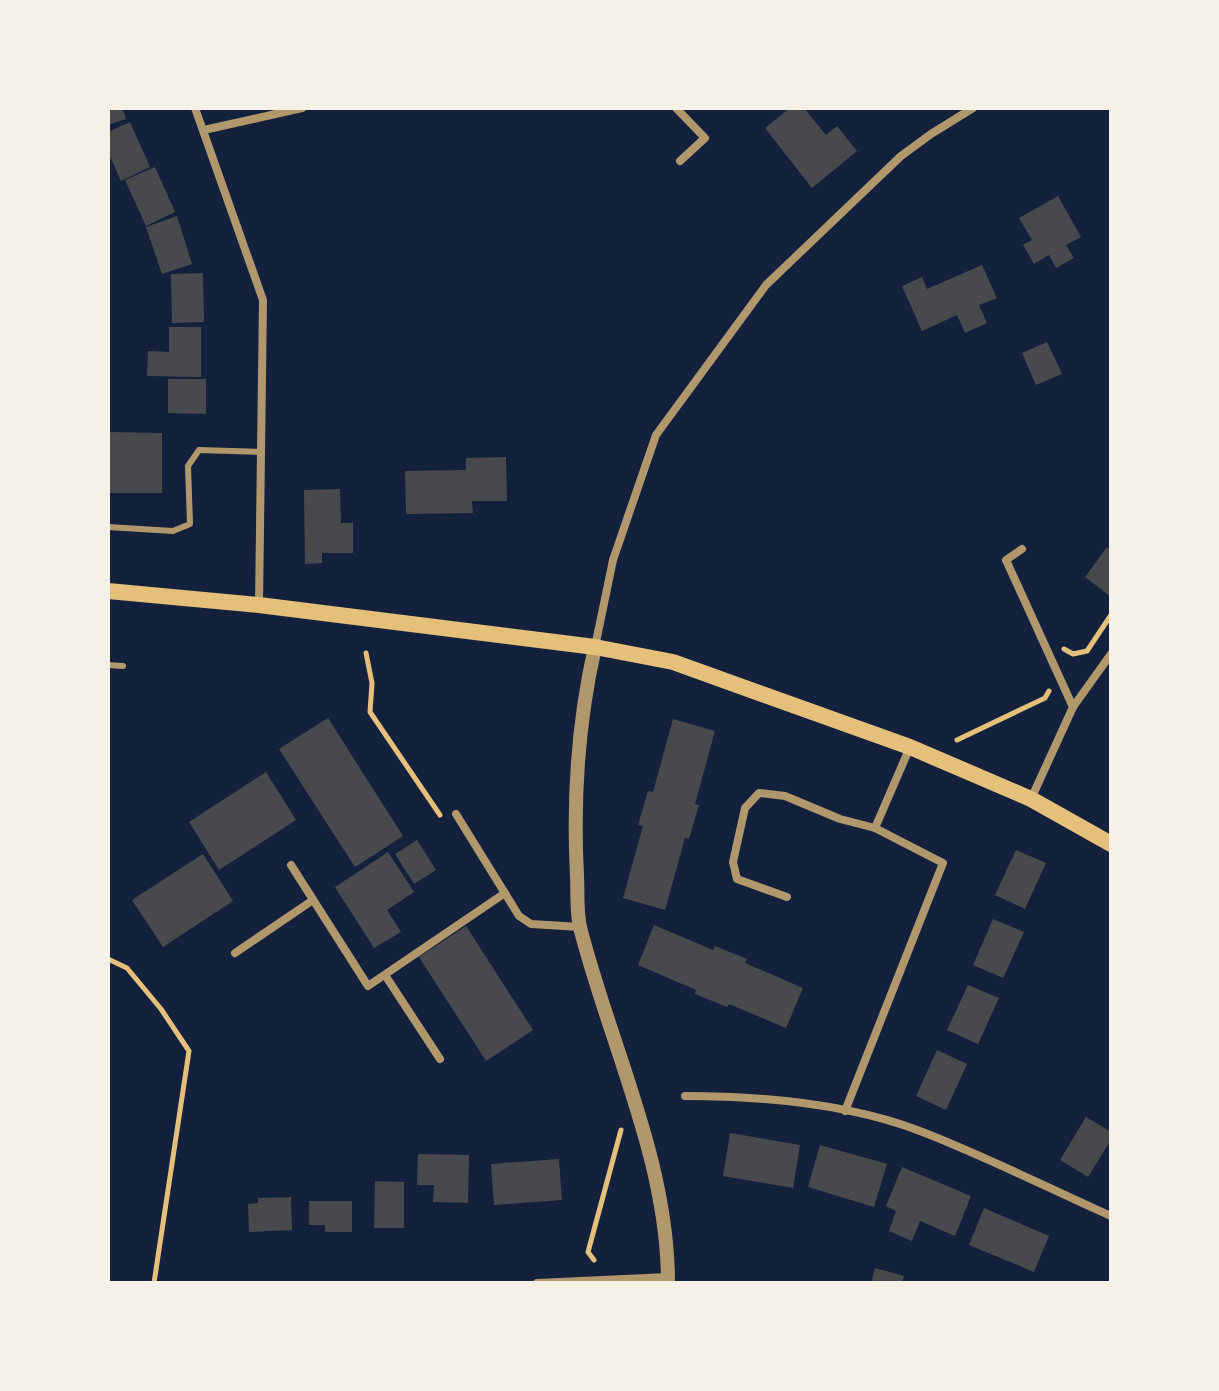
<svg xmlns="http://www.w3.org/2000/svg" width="1219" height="1391" font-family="'Source Serif 4',serif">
<rect width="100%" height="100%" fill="#14213d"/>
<g fill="#48494c">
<path d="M 108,108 L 122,108 L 126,119 L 108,125 Z"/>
<path d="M 790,108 L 804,108 L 826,135 L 837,126 L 857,151 L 812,188 L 765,128 Z"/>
<path d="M 130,122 L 150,167 L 121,181 L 108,152 L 108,132 Z"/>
<path d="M 155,167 L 175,212 L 146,226 L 125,180 Z"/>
<path d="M 1058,196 L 1081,237 L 1066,245 L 1074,258 L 1056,268 L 1049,255 L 1034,264 L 1023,245 L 1032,240 L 1019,218 Z"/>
<path d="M 177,216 L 192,264 L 162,274 L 146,227 Z"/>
<path d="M 982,265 L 997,298 L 979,305 L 987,323 L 965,333 L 957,315 L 922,331 L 902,286 L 922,277 L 927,289 Z"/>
<path d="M 203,273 L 204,322 L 172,323 L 171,274 Z"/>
<path d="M 169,327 L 201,327 L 201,377 L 147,376 L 148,351 L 169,352 Z"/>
<path d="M 1047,342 L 1062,374 L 1036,385 L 1022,353 Z"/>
<path d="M 168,379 L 206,379 L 206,414 L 168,413 Z"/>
<path d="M 108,432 L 162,433 L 162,493 L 108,493 Z"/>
<path d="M 506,457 L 507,501 L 472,501 L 473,513 L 406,514 L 405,471 L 466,470 L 466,458 Z"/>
<path d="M 340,489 L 341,523 L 353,523 L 353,553 L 322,553 L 322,563 L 305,564 L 304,490 Z"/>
<path d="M 1107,547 L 1111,551 L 1111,597 L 1085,577 Z"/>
<path d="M 328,718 L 403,836 L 355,867 L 279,749 Z"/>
<path d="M 673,719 L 715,731 L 695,804 L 699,805 L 689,839 L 685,838 L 665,910 L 623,898 L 643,826 L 638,825 L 648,791 L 653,792 Z"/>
<path d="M 266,772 L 296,820 L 219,870 L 189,822 Z"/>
<path d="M 417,840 L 436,870 L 414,884 L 395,854 Z"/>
<path d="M 1016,850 L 1046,863 L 1025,909 L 995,895 Z"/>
<path d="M 388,852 L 414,892 L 387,910 L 401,932 L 374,948 L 335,887 Z"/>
<path d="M 203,854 L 233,901 L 163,947 L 132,900 Z"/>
<path d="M 993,919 L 1024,932 L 1003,978 L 973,965 Z"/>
<path d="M 654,925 L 713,950 L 715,946 L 747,959 L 745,963 L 803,988 L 786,1028 L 729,1004 L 727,1007 L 695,994 L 696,990 L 638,965 Z"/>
<path d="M 466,926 L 533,1030 L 486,1061 L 419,957 Z"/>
<path d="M 968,985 L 999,998 L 978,1044 L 947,1030 Z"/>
<path d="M 937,1050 L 967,1064 L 946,1110 L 916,1096 Z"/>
<path d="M 1086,1117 L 1111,1132 L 1111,1140 L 1088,1177 L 1060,1160 Z"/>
<path d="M 730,1133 L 800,1145 L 793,1188 L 723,1176 Z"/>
<path d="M 820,1145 L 887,1164 L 874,1207 L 808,1187 Z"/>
<path d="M 418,1154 L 469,1155 L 468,1203 L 433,1202 L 434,1185 L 417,1185 Z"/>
<path d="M 559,1159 L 562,1200 L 494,1205 L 491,1164 Z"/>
<path d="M 902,1167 L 971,1196 L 955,1236 L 920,1221 L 912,1241 L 889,1231 L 896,1211 L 886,1206 Z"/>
<path d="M 375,1181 L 404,1182 L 404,1228 L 374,1228 Z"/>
<path d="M 291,1197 L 292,1230 L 249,1232 L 248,1204 L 258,1203 L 258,1198 Z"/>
<path d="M 309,1201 L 352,1201 L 352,1232 L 325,1232 L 325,1225 L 309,1225 Z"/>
<path d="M 984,1208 L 1049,1236 L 1034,1272 L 969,1245 Z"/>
<path d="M 875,1268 L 904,1276 L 902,1283 L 871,1283 Z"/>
</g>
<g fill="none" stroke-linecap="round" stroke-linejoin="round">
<g stroke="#e5c07b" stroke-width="5">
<path d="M 1064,649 L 1073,654 L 1087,651 L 1111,615"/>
<path d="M 366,653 L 372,683 L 370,712 L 440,815"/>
<path d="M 957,740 L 1045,698 L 1049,691"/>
<path d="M 108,959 L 127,968 L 161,1009 L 189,1051 L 154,1283"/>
<path d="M 594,1260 L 588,1252 L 621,1130"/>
</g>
<g stroke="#b1986c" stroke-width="6">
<path d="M 108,527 L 173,531 L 190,524 L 188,466 L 199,450 L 262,452"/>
<path d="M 108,665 L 123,666"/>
</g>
<g stroke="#b1986c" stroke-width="8">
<path d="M 195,108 L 263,300 L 259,605"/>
<path d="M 676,108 L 705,138 L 680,161"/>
<path d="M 204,130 L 302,108"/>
<path d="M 1022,549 L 1006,560 L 1073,707"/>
<path d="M 595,647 L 613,560 L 656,435 L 766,285 L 901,156 L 931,134 L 973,108"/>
<path d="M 1031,799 L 1073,707 L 1111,654"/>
<path d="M 456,814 L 519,916 L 531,924 L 580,927"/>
<path d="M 291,865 L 368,986 L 505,893"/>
<path d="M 787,897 L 737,879 L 733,862 L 745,808 L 759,793 L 785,796 L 840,819 L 875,828"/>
<path d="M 235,953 L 313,900"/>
<path d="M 385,975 L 440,1059"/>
<path d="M 685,1096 C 761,1096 849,1104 920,1131 C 985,1156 1048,1188 1111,1216"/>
<path d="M 845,1111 L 943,863 L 875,828 L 910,747"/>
<path d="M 537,1283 L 668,1277"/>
</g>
<path stroke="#b1986c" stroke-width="14" d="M 595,647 C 578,722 573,800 577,876 C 578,894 576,914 581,931 C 611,1047 668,1161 668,1283"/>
<path stroke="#e5c07b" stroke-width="16" d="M 108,591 L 259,605 L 595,647 L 673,662 L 910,747 L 1031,799 L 1111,844"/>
</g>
<rect width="1219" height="1391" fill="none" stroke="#f6f1e7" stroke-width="220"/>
</svg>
